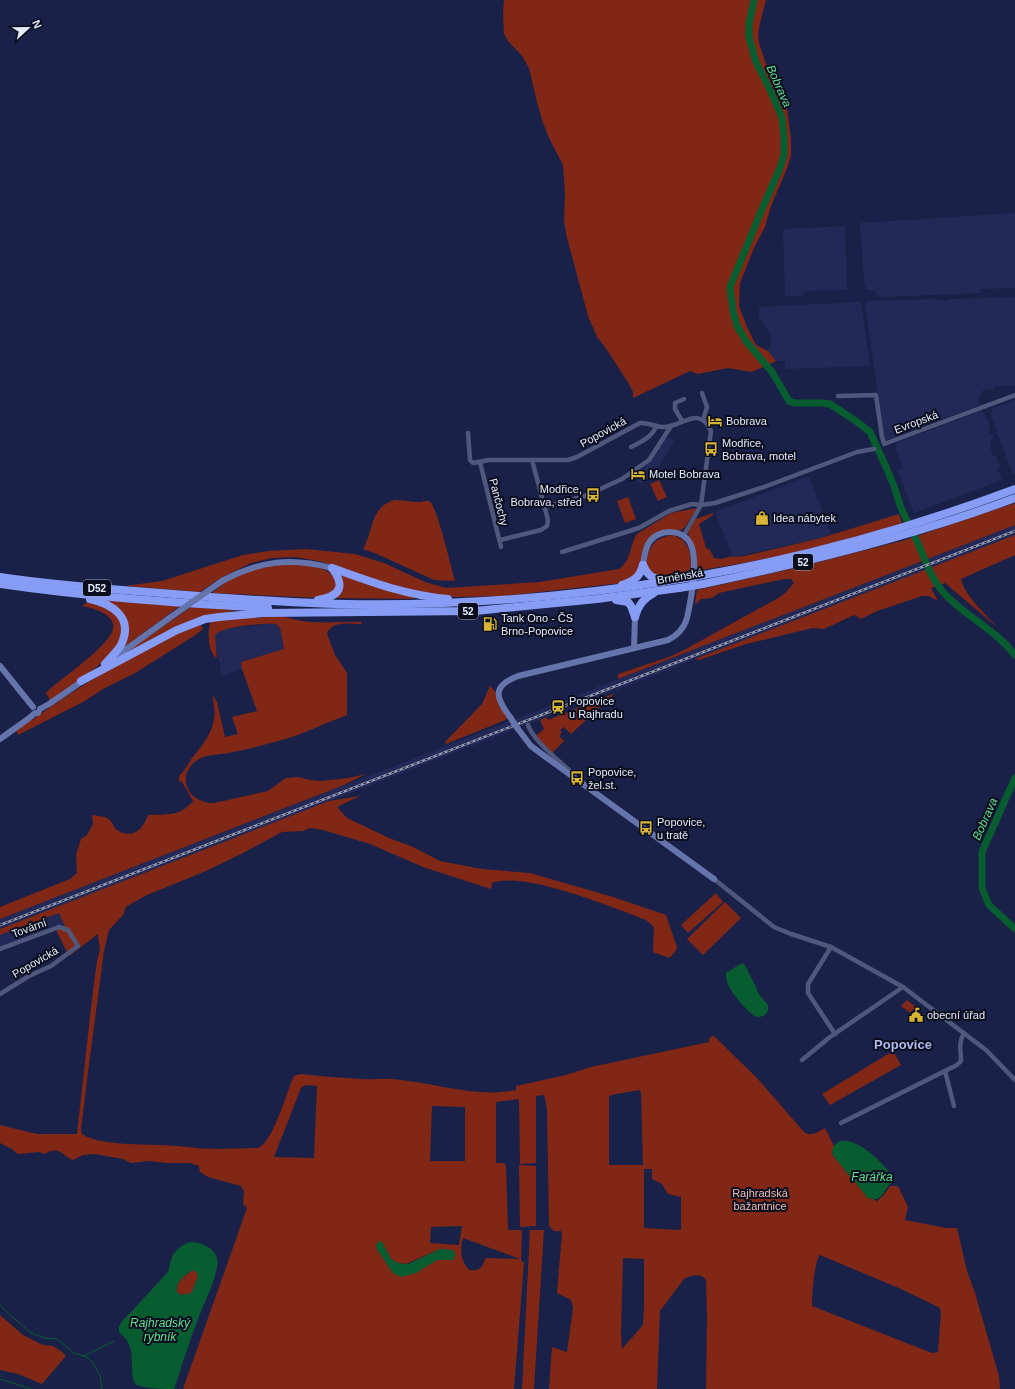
<svg xmlns="http://www.w3.org/2000/svg" width="1015" height="1389" font-family="Helvetica,sans-serif">
<rect width="100%" height="100%" fill="#1a2148"/>
<g fill="#222956">
<path d="M 1015,213 L 1015,288 L 980,289 L 980,293 L 883,297 L 877,296 L 874,290 L 866,290 L 864,281 L 860,224 L 861,223 Z"/>
<path d="M 845,226 L 847,290 L 804,291 L 803,296 L 785,296 L 783,229 Z"/>
<path d="M 1015,297 L 1015,386 L 994,386 L 994,389 L 984,390 L 982,391 L 981,396 L 978,397 L 979,404 L 977,406 L 884,441 L 865,301 L 933,299 L 948,301 L 951,299 Z"/>
<path d="M 861,302 L 870,366 L 785,369 L 785,361 L 776,361 L 768,351 L 771,343 L 771,335 L 759,317 L 759,307 Z"/>
<path d="M 1015,400 L 1015,474 L 1013,475 L 990,413 L 994,408 Z"/>
<path d="M 981,411 L 985,415 L 990,427 L 989,433 L 994,436 L 990,442 L 990,447 L 993,456 L 996,456 L 1000,466 L 997,468 L 1002,480 L 914,513 L 898,471 L 903,469 L 896,449 L 896,443 Z"/>
<path d="M 666,436 L 674,441 L 658,468 L 640,485 L 632,474 L 638,470 Z"/>
<path d="M 809,476 L 831,534 L 821,538 L 733,557 L 715,512 Z"/>
<path d="M 1015,525 L 1015,535 L 0,929 L 0,919 Z"/>
<path d="M 269,624 L 276,624 L 280,628 L 284,649 L 241,662 L 242,669 L 222,676 L 214,637 L 218,631 L 228,629 Z"/>
<path d="M 59,912 L 65,927 L 43,936 L 0,951 L 0,935 Z"/>
</g>
<g fill="#812716" fill-rule="evenodd">
<path d="M 504,0 L 766,0 L 760,23 L 758,35 L 759,43 L 766,64 L 787,109 L 791,139 L 791,156 L 786,171 L 771,206 L 765,227 L 754,248 L 740,283 L 739,306 L 747,327 L 756,345 L 768,351 L 776,361 L 752,372 L 728,368 L 698,374 L 690,371 L 633,398 L 633,392 L 629,384 L 605,347 L 597,337 L 588,316 L 566,234 L 564,220 L 565,192 L 563,165 L 550,140 L 543,123 L 537,102 L 529,68 L 522,56 L 508,41 L 504,34 L 503,14 Z"/>
<path d="M 659,480 L 667,497 L 658,501 L 650,484 Z"/>
<path d="M 628,497 L 636,519 L 625,523 L 617,501 Z"/>
<path d="M 395,500 C 403,500 410,502 417,502 C 421,503 426,500 429,501 C 436,502 452,571 455,581 L 434,580 L 377,554 L 363,549 C 374,531 369,507 395,500 Z"/>
<path d="M 1015,503 L 1015,525 L 618,679 L 618,674 L 669,657 L 686,649 L 780,597 L 785,593 L 794,583 L 791,579 L 784,579 L 719,593 L 712,598 L 701,599 L 697,603 L 695,604 L 697,590 L 800,567 L 905,540 Z"/>
<path d="M 697,508 L 685,527 L 681,530 L 656,535 L 641,562 L 637,574 L 621,583 L 503,596 L 455,597 L 413,592 L 359,575 L 323,562 L 296,557 L 272,558 L 251,563 L 219,579 L 200,592 L 125,586 L 162,581 L 243,555 L 268,551 L 306,549 L 355,554 L 384,563 L 425,582 L 446,588 L 540,582 L 619,569 C 632,560 629,546 637,534 L 671,513 Z"/>
<path d="M 713,513 L 713,515 L 699,524 L 706,548 L 710,550 L 714,558 L 721,559 L 733,556 L 734,557 L 745,556 L 821,538 L 899,514 L 902,523 C 857,537 810,550 764,559 C 741,564 717,567 695,571 L 688,531 L 696,519 Z"/>
<path d="M 673,535 C 691,541 691,556 691,572 L 660,578 L 652,575 L 646,564 C 649,546 654,538 673,535 Z"/>
<path d="M 1015,535 L 1015,555 L 961,579 C 966,598 984,612 997,627 L 945,583 L 931,588 L 938,601 L 929,596 L 922,596 L 877,611 L 861,619 L 854,615 L 824,629 L 813,628 L 746,644 L 699,660 L 695,659 Z"/>
<path d="M 286,564 C 302,565 341,565 336,589 L 321,598 L 212,593 C 216,590 221,586 224,583 C 239,572 268,565 286,564 Z"/>
<path d="M 337,571 L 412,596 L 414,599 L 334,598 Z"/>
<path d="M 108,599 L 180,606 L 121,649 L 127,628 L 107,602 Z"/>
<path d="M 89,601 L 106,605 L 121,621 C 121,626 123,632 121,637 C 116,659 69,686 50,700 L 46,693 L 51,688 C 64,677 111,644 113,629 C 116,614 93,608 82,606 Z"/>
<path d="M 191,607 L 237,610 L 195,619 L 125,653 Z"/>
<path d="M 283,616 C 308,626 335,621 362,622 L 361,624 C 350,624 331,620 327,634 L 335,655 L 347,673 L 347,715 C 325,723 304,734 282,740 C 264,745 246,750 228,753 C 219,755 207,754 199,759 C 185,767 181,783 192,795 C 198,800 207,804 214,803 L 268,791 L 286,778 L 298,777 L 310,780 L 321,781 L 348,778 L 366,774 L 344,785 L 0,919 L 0,907 L 70,879 L 77,873 L 76,855 L 81,839 L 87,835 L 93,824 L 92,815 C 97,816 103,816 107,818 C 112,820 113,827 117,830 C 133,840 143,829 148,815 C 168,814 179,817 193,801 L 182,782 L 179,781 L 179,776 C 184,771 187,766 190,761 C 208,738 220,725 212,695 L 217,702 L 225,737 L 238,734 L 232,717 L 257,711 L 242,669 L 241,662 L 284,649 L 280,628 L 276,624 C 265,623 222,626 215,635 L 217,658 C 208,654 206,628 212,620 Z"/>
<path d="M 201,625 L 203,629 L 197,634 L 135,673 L 103,689 L 83,702 L 20,734 L 19,735 L 16,731 C 63,698 110,666 161,640 C 174,634 188,630 201,625 Z"/>
<path d="M 490,686 L 495,691 L 498,702 L 508,718 L 503,721 L 446,744 L 445,742 L 482,704 Z"/>
<path d="M 615,693 L 571,734 L 564,727 L 560,730 L 562,732 L 559,736 L 564,741 L 552,753 L 536,736 L 544,729 L 540,720 L 547,717 L 548,720 Z"/>
<path d="M 360,796 L 337,807 L 347,818 L 389,838 L 413,847 L 440,861 L 482,869 L 530,873 L 613,897 L 666,915 L 677,947 L 676,951 L 669,958 L 653,952 L 654,927 L 646,920 C 611,907 525,871 492,883 L 491,889 L 423,867 L 370,844 L 323,830 L 310,828 L 303,831 L 282,832 L 241,854 L 206,871 L 147,895 L 129,905 L 126,907 L 123,915 L 109,930 L 104,951 L 87,1080 L 81,1130 L 82,1134 C 98,1145 138,1144 157,1145 C 177,1145 198,1149 218,1149 C 231,1149 244,1148 258,1148 C 274,1141 286,1092 294,1076 L 300,1074 C 321,1076 341,1078 361,1079 C 374,1080 388,1078 401,1080 C 438,1084 479,1098 516,1090 L 516,1086 L 566,1075 L 591,1067 L 709,1042 L 710,1037 L 714,1036 L 757,1078 L 804,1132 C 811,1137 818,1132 825,1128 L 834,1146 L 832,1154 L 834,1157 L 868,1198 L 874,1199 L 877,1202 L 878,1200 L 883,1196 L 890,1186 L 897,1186 L 899,1188 L 908,1207 L 905,1220 L 946,1228 L 957,1228 L 967,1271 L 975,1293 L 999,1376 L 1000,1389 L 706,1389 L 707,1316 L 706,1280 C 701,1273 691,1275 684,1279 L 660,1311 L 657,1389 L 549,1389 L 552,1347 L 567,1352 L 573,1308 L 571,1300 L 557,1293 L 562,1233 L 561,1231 L 554,1231 L 549,1226 L 547,1110 L 545,1098 L 543,1095 L 536,1096 L 536,1163 L 520,1164 L 519,1099 L 496,1102 L 496,1163 L 504,1163 L 506,1166 L 508,1230 L 522,1230 L 521,1260 L 524,1263 L 514,1389 L 183,1389 L 247,1208 L 243,1204 L 244,1192 L 241,1186 L 208,1177 L 200,1172 L 199,1166 L 190,1163 L 167,1163 L 149,1161 L 131,1163 L 123,1159 L 95,1154 L 83,1155 L 73,1160 C 61,1155 60,1145 44,1154 L 39,1152 L 18,1154 L 12,1149 L 0,1143 L 0,1125 L 37,1134 L 77,1134 L 92,999 L 97,961 L 100,950 L 98,934 L 69,956 L 56,930 L 65,926 L 59,913 L 0,935 L 0,929 L 329,801 ZM 305,1085 L 317,1086 L 314,1158 L 274,1157 L 301,1088 ZM 639,1090 L 641,1092 L 643,1165 L 609,1165 L 609,1097 L 611,1095 ZM 432,1106 L 465,1107 L 465,1161 L 430,1161 ZM 644,1169 L 652,1169 L 652,1179 L 662,1184 L 668,1194 L 681,1197 L 681,1230 L 644,1228 ZM 462,1226 L 459,1245 L 430,1243 L 431,1227 ZM 463,1238 L 520,1259 L 486,1258 C 481,1268 481,1271 469,1270 C 460,1259 460,1250 463,1238 ZM 382,1242 L 391,1259 L 398,1263 L 406,1264 L 440,1249 L 452,1250 L 453,1260 L 437,1260 L 416,1273 L 396,1275 C 387,1268 384,1256 376,1248 ZM 820,1255 L 901,1289 L 940,1308 L 941,1312 L 938,1352 L 932,1353 L 812,1306 C 812,1295 814,1262 820,1255 ZM 623,1258 L 644,1259 L 644,1306 L 643,1325 L 622,1349 L 621,1333 Z"/>
<path d="M 716,893 L 723,902 L 688,933 L 681,925 Z"/>
<path d="M 725,902 L 741,918 L 703,955 L 687,939 Z"/>
<path d="M 907,1000 L 916,1007 L 910,1013 L 901,1006 Z"/>
<path d="M 893,1051 L 901,1065 L 830,1105 L 822,1094 Z"/>
<path d="M 519,1165 L 536,1166 L 536,1226 L 520,1227 Z"/>
<path d="M 530,1230 L 544,1230 L 534,1389 L 522,1389 Z"/>
<path d="M 193,1270 L 196,1272 L 198,1276 L 192,1292 C 188,1295 175,1297 177,1288 C 178,1280 187,1274 193,1270 Z"/>
<path d="M 0,1315 L 23,1335 L 43,1345 L 53,1346 L 61,1351 L 66,1356 L 42,1384 L 18,1374 L 0,1370 Z"/>
</g>
<g fill="#085d30" fill-rule="evenodd">
<path d="M 742,963 L 745,965 L 756,987 L 758,993 L 768,1005 L 768,1011 L 764,1016 L 757,1017 L 754,1016 C 744,1007 724,987 726,973 Z"/>
<path d="M 840,1141 C 860,1138 885,1165 895,1180 L 894,1182 C 883,1185 885,1204 868,1198 L 834,1157 C 830,1150 833,1145 840,1141 Z"/>
<path d="M 379,1241 L 382,1242 L 391,1259 L 398,1263 L 404,1264 L 408,1264 L 440,1249 L 453,1250 L 456,1255 L 453,1260 L 437,1260 L 416,1273 L 401,1277 L 393,1273 L 376,1248 L 376,1245 Z"/>
<path d="M 190,1242 C 200,1242 214,1247 217,1258 C 220,1273 203,1305 198,1319 C 189,1342 182,1366 174,1389 C 163,1389 147,1389 137,1385 C 129,1381 134,1356 130,1347 C 128,1340 124,1337 119,1332 L 119,1327 L 122,1321 L 131,1312 L 167,1273 C 170,1269 169,1265 171,1260 C 174,1251 181,1245 190,1242 ZM 193,1270 L 196,1272 L 198,1276 L 192,1292 C 188,1295 175,1297 177,1288 C 178,1280 187,1273 193,1270 Z"/>
</g>
<g fill="none" stroke-linecap="round" stroke-linejoin="round">
<g stroke="#085d30" stroke-width="1">
<path d="M 0,1305 L 9,1314 L 30,1332 L 44,1338 L 57,1339 L 74,1353 L 87,1357 L 92,1361 L 100,1376 L 102,1389"/>
<path d="M 84,1356 L 114,1341"/>
<path d="M 0,1379 L 31,1389"/>
</g>
<g stroke="#085d30" stroke-width="7">
<path d="M 754,0 L 749,24 L 749,37 L 756,62 L 771,92 L 782,118 L 784,137 L 784,155 L 780,168 L 762,209 L 730,287 L 733,311 L 737,326 L 746,341 L 772,372 L 789,401 L 794,403 L 821,403 L 830,404 L 856,421 L 870,432 L 886,467 L 894,486 L 901,508 L 907,521"/>
<path d="M 915,537 C 924,555 929,576 943,592 C 964,616 995,629 1015,655"/>
<path d="M 1015,778 L 982,852 L 982,888 L 989,905 L 1015,929"/>
</g>
<g stroke="#4f587b" stroke-width="4.5">
<path d="M 702,393 L 707,407 L 703,420"/>
<path d="M 838,396 L 876,395 L 882,437 L 884,444 L 1015,395"/>
<path d="M 682,421 L 675,409 L 675,403 L 684,399"/>
<path d="M 468,433 L 470,460 L 473,463 L 489,460 L 568,460 L 577,457 L 640,423 C 649,422 656,428 665,427 C 683,426 699,405 711,431 L 701,505 L 684,535"/>
<path d="M 631,447 C 640,442 653,437 656,426"/>
<path d="M 480,462 L 501,547"/>
<path d="M 545,507 L 585,496 L 622,479 L 649,460 L 671,426"/>
<path d="M 500,540 L 541,530 L 547,526 L 548,520 L 532,460"/>
<path d="M 562,552 L 639,528 L 669,511 L 692,504 L 701,505 L 715,503 L 764,487 L 857,452 L 874,449"/>
<path d="M 528,725 C 533,740 557,759 569,770 L 570,774"/>
<path d="M 714,879 L 774,927 L 791,934 L 831,947 L 903,987 L 986,1050 L 1015,1080"/>
<path d="M 831,947 L 808,984 L 808,993 L 835,1034"/>
<path d="M 0,949 L 59,927 L 68,930 L 78,946 L 51,966 L 29,976 L 0,994"/>
<path d="M 802,1060 L 830,1037 L 903,987"/>
<path d="M 945,1071 L 954,1106"/>
<path d="M 841,1123 L 957,1065 L 961,1061 C 961,1050 958,1043 964,1033"/>
</g>
<g stroke="#6674ac" stroke-width="6">
<path d="M 222,581 C 259,561 290,557 332,568"/>
<path d="M 634,648 L 635,617"/>
<path d="M 114,658 L 168,619"/>
<path d="M 0,666 L 33,707"/>
<path d="M 40,709 L 49,704 L 84,680"/>
<path d="M 510,717 C 495,697 492,686 518,676 L 668,640 C 678,635 684,629 687,618 C 691,600 698,562 691,545 C 684,529 661,528 650,541 C 645,548 644,557 643,565"/>
<path d="M 518,729 L 531,746 L 543,755 L 714,879"/>
<path d="M 0,739 L 28,719 L 35,713 L 38,713 L 40,709"/>
</g>
<g stroke="#879cf4" stroke-width="8">
<path d="M 643,565 C 648,576 652,579 664,579"/>
<path d="M 332,568 C 371,582 405,595 448,599"/>
<path d="M 704,575 C 810,556 914,527 1015,489"/>
<path d="M 0,577 C 53,585 107,589 161,593 C 222,598 284,603 346,604 C 458,606 570,597 681,579"/>
<path d="M 0,584 C 88,597 178,603 268,608"/>
<path d="M 703,584 C 809,562 914,536 1015,498"/>
<path d="M 622,585 C 634,581 640,577 643,565"/>
<path d="M 90,599 C 113,604 134,618 121,645 C 117,652 110,658 105,664"/>
<path d="M 318,600 C 340,596 346,587 332,568"/>
<path d="M 616,600 L 628,602 L 631,606 L 635,617"/>
<path d="M 635,617 C 638,606 643,599 654,593"/>
<path d="M 81,681 L 177,630 L 205,619 L 219,617 L 263,613 L 475,611 L 597,599 L 679,588"/>
</g>
<defs>
<path id="rail" d="M 0,925 L 1015,531"/>
</defs>
<use href="#rail" stroke="#949ab4" stroke-width="2.5"/>
<use href="#rail" stroke="#090d1e" stroke-width="1" stroke-dasharray="3" stroke-linecap="butt"/>
<g stroke="#6674ac" stroke-width="6">
<path d="M 168,619 L 222,581"/>
<path d="M 510,717 L 518,729"/>
</g>
<g stroke="#879cf4" stroke-width="8">
<path d="M 681,579 L 704,575"/>
<path d="M 679,588 L 703,584"/>
</g>
</g>
<defs>
<symbol id="hotel-bare" viewBox="-9 -9 18 18"><path d="M-6-4.5h1.5V1H6V5H4.5V3h-9V5H-6ZM-4 0a1.8 1.8 0 1 1 3.6 0ZM.5 0V-2.5h3Q6-2.5 6 0Z" fill="#d7b434" stroke="#090d1e" stroke-width="2.5" paint-order="stroke"/></symbol>
<symbol id="bus-bare" viewBox="-9 -9 18 18"><path d="M-5-6H5V4H4V6H2V4H-2V6H-4V4H-5ZM-3.5-4V0h7V-4ZM-3.5 1.2v1.5H-2V1.2ZM2 1.2v1.5H3.5V1.2Z" fill="#d7b434" stroke="#090d1e" stroke-width="2.5" paint-order="stroke"/></symbol>
<symbol id="shop-bare" viewBox="-9 -9 18 18"><path d="M-5-2.5h2.3a2.7 3.5 0 0 1 5.4 0H5L5.5 6h-11ZM-1.5-2.5h3a1.5 2.3 0 0 0-3 0Z" fill="#d7b434" stroke="#090d1e" stroke-width="2.5" paint-order="stroke"/></symbol>
<symbol id="fuel-bare" viewBox="-9 -9 18 18"><path d="M-5.5-6h7V0h2V4h1.3V-2.5L3-4.5l.8-.8L6-3V5H2.5V1h-1V6h-7ZM-4.2-4.7v3.2H.2V-4.7Z" fill="#d7b434" stroke="#090d1e" stroke-width="2.5" paint-order="stroke"/></symbol>
<symbol id="station-bare" viewBox="-9 -9 18 18"><path d="M-3-6H3Q5-6 5-4V2Q5 4 3 4L4.5 6H3L1.5 4h-3L-3 6H-4.5L-3 4Q-5 4-5 2V-4Q-5-6-3-6ZM-3.5-4v3h7v-3ZM-3.5 1v1.5H-2V1ZM2 1v1.5H3.5V1Z" fill="#d7b434" stroke="#090d1e" stroke-width="2.5" paint-order="stroke"/></symbol>
<symbol id="civic-bare" viewBox="-9 -9 18 18"><path d="M-.6-6.5H3V-4.5H.6V-3L4-1V1h2V6H-6V1h2V-1L-.6-3ZM-1.2 2.5V6h2.4V2.5Z" fill="#d7b434" stroke="#090d1e" stroke-width="2.5" paint-order="stroke"/></symbol>
</defs>
<g fill-rule="evenodd">
<use href="#hotel-bare" x="705" y="411" width="20" height="20"/>
<use href="#bus-bare" x="701" y="439" width="20" height="20"/>
<use href="#hotel-bare" x="628" y="464" width="20" height="20"/>
<use href="#bus-bare" x="583" y="485" width="20" height="20"/>
<use href="#shop-bare" x="752" y="508" width="20" height="20"/>
<use href="#fuel-bare" x="480" y="614" width="20" height="20"/>
<use href="#station-bare" x="548" y="697" width="20" height="20"/>
<use href="#bus-bare" x="567" y="768" width="20" height="20"/>
<use href="#bus-bare" x="636" y="818" width="20" height="20"/>
<use href="#civic-bare" x="906" y="1005" width="20" height="20"/>
</g>
<g text-anchor="middle" dominant-baseline="central" stroke-width="4" stroke-linejoin="round" paint-order="stroke">
<g fill="#090d1e" stroke="#a4a9b9" stroke-width="1">
<rect x="793" y="554" width="20" height="16" rx="3"/>
<rect x="83" y="580" width="28" height="16" rx="3"/>
<rect x="458" y="603" width="20" height="16" rx="3"/>
</g>
<g font-size="10" font-weight="bold" fill="#e7ecfc">
<text x="803" y="562">52</text>
<text x="97" y="588">D52</text>
<text x="468" y="611">52</text>
</g>
<g font-size="11" fill="#e7ecfc" stroke="#090d1e" text-anchor="start">
<text x="726" y="421">Bobrava</text>
<text x="722" y="443">Modřice,<tspan x="722" dy="13">Bobrava, motel</tspan></text>
<text x="649" y="474">Motel Bobrava</text>
<text x="582" y="489" text-anchor="end">Modřice,<tspan x="582" dy="13">Bobrava, střed</tspan></text>
<text x="773" y="518">Idea nábytek</text>
<text x="501" y="618">Tank Ono - ČS<tspan x="501" dy="13">Brno-Popovice</tspan></text>
<text x="569" y="701">Popovice<tspan x="569" dy="13">u Rajhradu</tspan></text>
<text x="588" y="772">Popovice,<tspan x="588" dy="13">žel.st.</tspan></text>
<text x="657" y="822">Popovice,<tspan x="657" dy="13">u tratě</tspan></text>
<text x="927" y="1015">obecní úřad</text>
</g>
<g font-size="11" fill="#e7ecfc" stroke="#090d1e">
<text transform="translate(916 422) rotate(-21)">Evropská</text>
<text transform="translate(603 432) rotate(-29)">Popovická</text>
<text transform="translate(499 502) rotate(76)">Pančochy</text>
<text transform="translate(680 576) rotate(-10)">Brněnská</text>
<text transform="translate(29 928) rotate(-20)">Tovární</text>
<text transform="translate(35 962) rotate(-30)">Popovická</text>
</g>
<g font-size="11" fill="#f4bfb3" stroke="#090d1e">
<text x="760" y="1193">Rajhradská<tspan x="760" dy="13">bažantnice</tspan></text>
</g>
<g font-size="12" font-style="italic" fill="#63e190" stroke="#090d1e">
<text transform="translate(779 86) rotate(66)">Bobrava</text>
<text transform="translate(985 819) rotate(-66)">Bobrava</text>
<text x="872" y="1177">Farářka</text>
<text x="160" y="1323">Rajhradský<tspan x="160" dy="14">rybník</tspan></text>
</g>
<g font-size="13" font-weight="bold" fill="#afbcee" stroke="#090d1e">
<text x="903" y="1044">Popovice</text>
</g>
</g>
<g transform="translate(28 28) rotate(68)" stroke="#090d1e" stroke-width="3" paint-order="stroke">
<path d="M0-3L7 15L0 10L-7 15Z" fill="#e7ecfc"/>
<text y="-6" font-size="11" font-weight="bold" text-anchor="middle" fill="#e7ecfc">N</text>
</g>
</svg>
